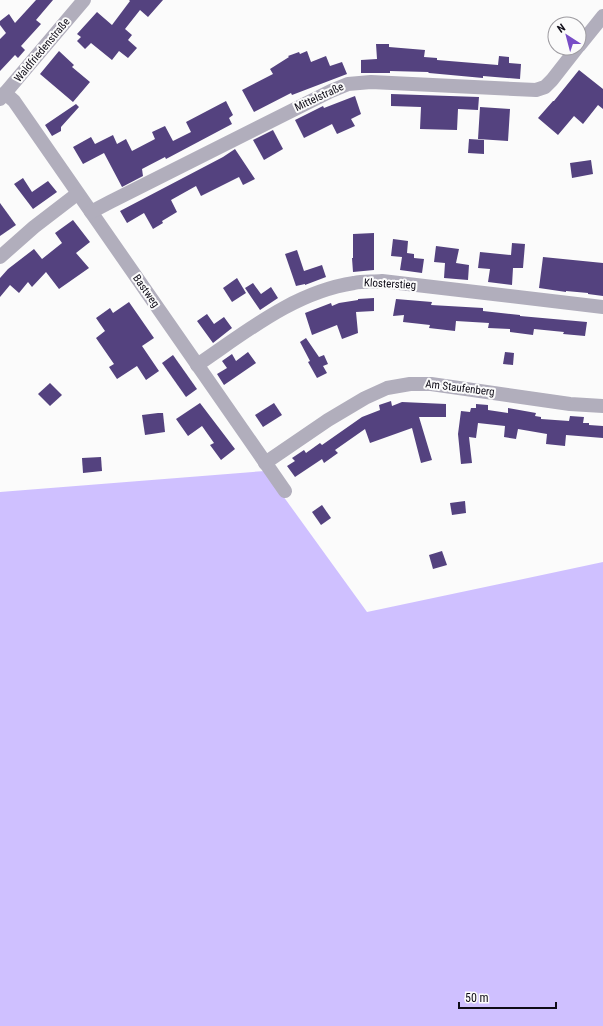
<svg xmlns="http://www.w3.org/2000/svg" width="603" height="1026" font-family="'Roboto Condensed',sans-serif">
<rect width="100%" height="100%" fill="#fbfbfb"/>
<path fill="#cfc0ff" d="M 265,471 L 367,612 L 603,562 L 603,1026 L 0,1026 L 0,492 Z"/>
<g fill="#54427f">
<path d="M 36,0 L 53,0 L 36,20 L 41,24 L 21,46 L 25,50 L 18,58 L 15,55 L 0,71 L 0,39 L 6,33 L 0,25 L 0,21 L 9,14 L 15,23 Z"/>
<path d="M 129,0 L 163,0 L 148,17 L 140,10 L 125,29 L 132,35 L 128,40 L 137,48 L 128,58 L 119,51 L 112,60 L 91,43 L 85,49 L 77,41 L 81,37 L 77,34 L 97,12 L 112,25 L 130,1 Z"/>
<path d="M 376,44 L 389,44 L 389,47 L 425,50 L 424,57 L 437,58 L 437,60 L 498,65 L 499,56 L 509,57 L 509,63 L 521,64 L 520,79 L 483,76 L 483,78 L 429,73 L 428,72 L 390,71 L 390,73 L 361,73 L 361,60 L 377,59 Z"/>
<path d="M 59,51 L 74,65 L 72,67 L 90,82 L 73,102 L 40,74 Z"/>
<path d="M 307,51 L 311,62 L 326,56 L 330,66 L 342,62 L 347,74 L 292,95 L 291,93 L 254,112 L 242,90 L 273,74 L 270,69 L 289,57 L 288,56 L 299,52 L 300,54 Z"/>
<path d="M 579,70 L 603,89 L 603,109 L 598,105 L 583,124 L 574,116 L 558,135 L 538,118 L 553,101 L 554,101 Z"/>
<path d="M 391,94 L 479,97 L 478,110 L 458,109 L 457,130 L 420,129 L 421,107 L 391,106 Z"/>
<path d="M 355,96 L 361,114 L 351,119 L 355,126 L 337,134 L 332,124 L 304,138 L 295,120 L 323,106 L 324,108 Z"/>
<path d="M 226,101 L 233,115 L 229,118 L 232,124 L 166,159 L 165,157 L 142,169 L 143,176 L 122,187 L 104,153 L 83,164 L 73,147 L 91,137 L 95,144 L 113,135 L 117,144 L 126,139 L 132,151 L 155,139 L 152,132 L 165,126 L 173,141 L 191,132 L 186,122 Z"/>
<path d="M 76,104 L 79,107 L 61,127 L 61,131 L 52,136 L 45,125 Z"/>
<path d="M 480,107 L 510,109 L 508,141 L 478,139 Z"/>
<path d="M 273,130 L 283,149 L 264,160 L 253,140 Z"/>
<path d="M 469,139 L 484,140 L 484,154 L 468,153 Z"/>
<path d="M 235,149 L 255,179 L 243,185 L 239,177 L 201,196 L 196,186 L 171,200 L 177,212 L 162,221 L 163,223 L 153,229 L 144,213 L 127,223 L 120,211 L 223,157 Z"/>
<path d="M 591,160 L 593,174 L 572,178 L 570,163 Z"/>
<path d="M 23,178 L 32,192 L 48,181 L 57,192 L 33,209 L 14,184 Z"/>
<path d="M 0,203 L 16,225 L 0,236 Z"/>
<path d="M 73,220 L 90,242 L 76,253 L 89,268 L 59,289 L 46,272 L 32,287 L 28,282 L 19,293 L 10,285 L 0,297 L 0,278 L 8,269 L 34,249 L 42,259 L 62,243 L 55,233 Z"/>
<path d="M 374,233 L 374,270 L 353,272 L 352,258 L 353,258 L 353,234 Z"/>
<path d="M 393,239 L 408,241 L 407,253 L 414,254 L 414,258 L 424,259 L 422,273 L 400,270 L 402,257 L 391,256 Z"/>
<path d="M 512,243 L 525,244 L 523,268 L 513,268 L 512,285 L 488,282 L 490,269 L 478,268 L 480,252 L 511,255 Z"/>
<path d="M 436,246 L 459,249 L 456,263 L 469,265 L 468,280 L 444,278 L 445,263 L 434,262 Z"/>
<path d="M 297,250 L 304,271 L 322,265 L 326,277 L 305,285 L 305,284 L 296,286 L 285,254 Z"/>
<path d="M 543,257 L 603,263 L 603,296 L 588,294 L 588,293 L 566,291 L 566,292 L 539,288 Z"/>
<path d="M 237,278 L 246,293 L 232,302 L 223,288 Z"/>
<path d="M 253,283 L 261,294 L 271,287 L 278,298 L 260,310 L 245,288 Z"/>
<path d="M 374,298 L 374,311 L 356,312 L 358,333 L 342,339 L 337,325 L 312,335 L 305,313 L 331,303 L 332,306 L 339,303 L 358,300 L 358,299 Z"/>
<path d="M 396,299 L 432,302 L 431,305 L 483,308 L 483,311 L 520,315 L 520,316 L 587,322 L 585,336 L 563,334 L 564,332 L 534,329 L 533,335 L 510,332 L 510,329 L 488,328 L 489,323 L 456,321 L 455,331 L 429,328 L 430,325 L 403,322 L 404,315 L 393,316 Z"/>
<path d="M 129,302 L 154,338 L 142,346 L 159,371 L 146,380 L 137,366 L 117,379 L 109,367 L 114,364 L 96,338 L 105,331 L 96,318 L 110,308 L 113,313 Z"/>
<path d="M 207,314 L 214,324 L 224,317 L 232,328 L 213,343 L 197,321 Z"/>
<path d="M 306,338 L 319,357 L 324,355 L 328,364 L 323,366 L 327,373 L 317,378 L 308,362 L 310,361 L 300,342 Z"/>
<path d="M 248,352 L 256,363 L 224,385 L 217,374 L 227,368 L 222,361 L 232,354 L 236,361 Z"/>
<path d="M 505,352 L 514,353 L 513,365 L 503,364 Z"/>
<path d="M 173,355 L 197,389 L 186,397 L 162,363 Z"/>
<path d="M 50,383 L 62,395 L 50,406 L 38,394 Z"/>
<path d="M 391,401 L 392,406 L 402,402 L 446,404 L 446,417 L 419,417 L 432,460 L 421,463 L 412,428 L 370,443 L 365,429 L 335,450 L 338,453 L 324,463 L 322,459 L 295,477 L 287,466 L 295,461 L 292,458 L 304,450 L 306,453 L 320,443 L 322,445 L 362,417 L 380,410 L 379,405 Z"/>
<path d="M 200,403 L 235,449 L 221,460 L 210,445 L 214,443 L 202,426 L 188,436 L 176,419 Z"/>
<path d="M 274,403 L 282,415 L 263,427 L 255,415 Z"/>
<path d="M 476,404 L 488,405 L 488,410 L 508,413 L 508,408 L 536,413 L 535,416 L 541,417 L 541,419 L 569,421 L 570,416 L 584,417 L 583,423 L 589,423 L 589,425 L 603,426 L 603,438 L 566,435 L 565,446 L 546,444 L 547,434 L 518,429 L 516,439 L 504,437 L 505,426 L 478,423 L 476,438 L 469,437 L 472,463 L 461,464 L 458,434 L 461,411 L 470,412 L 471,408 L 476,408 Z"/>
<path d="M 158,413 L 163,413 L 165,432 L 145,435 L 142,415 Z"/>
<path d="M 101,457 L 102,471 L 83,473 L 82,458 Z"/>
<path d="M 465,501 L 466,513 L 452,515 L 450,503 Z"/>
<path d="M 322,505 L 331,518 L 321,525 L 312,512 Z"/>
<path d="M 442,551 L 447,565 L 433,569 L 429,555 Z"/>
</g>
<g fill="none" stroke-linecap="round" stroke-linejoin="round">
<g stroke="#b1aebc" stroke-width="14">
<path d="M 579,46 L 603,16"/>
<path d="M 5,93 L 14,101 L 285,491"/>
<path d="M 0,99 L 84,0"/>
<path d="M 91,212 L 110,202 L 331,91 L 348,84 L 371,82 L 536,90 L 545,87 L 552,80 L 577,48"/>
<path d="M 0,257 L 34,227 L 77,194"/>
<path d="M 197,365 C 246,332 294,292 354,283 C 363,281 373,282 382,281 L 603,307"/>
<path d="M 265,463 L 328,420 L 365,398 L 387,388 L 410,384 L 431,384 L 570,404 L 603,406"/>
</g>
</g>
<g text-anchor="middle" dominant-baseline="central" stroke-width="4" stroke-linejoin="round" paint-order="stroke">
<g font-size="11" fill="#0f0c17" stroke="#fbfbfb">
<text transform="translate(42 50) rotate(-50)">Waldfriedenstraße</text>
<text transform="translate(319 97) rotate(-25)">Mittelstraße</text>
<text transform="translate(390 284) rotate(3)">Klosterstieg</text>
<text transform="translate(146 291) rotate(55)">Bastweg</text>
<text transform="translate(460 388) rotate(7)">Am Staufenberg</text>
</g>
</g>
<g transform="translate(567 36) rotate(324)"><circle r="19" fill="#fbfbfb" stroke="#9d9ba0"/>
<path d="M0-3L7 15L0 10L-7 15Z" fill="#784dc6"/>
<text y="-6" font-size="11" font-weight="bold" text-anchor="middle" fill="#0f0c17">N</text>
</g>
<path d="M459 1002v6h97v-6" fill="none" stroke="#0f0c17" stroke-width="2"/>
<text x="465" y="1002" font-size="12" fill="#0f0c17" stroke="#fbfbfb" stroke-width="3" paint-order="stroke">50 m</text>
</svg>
